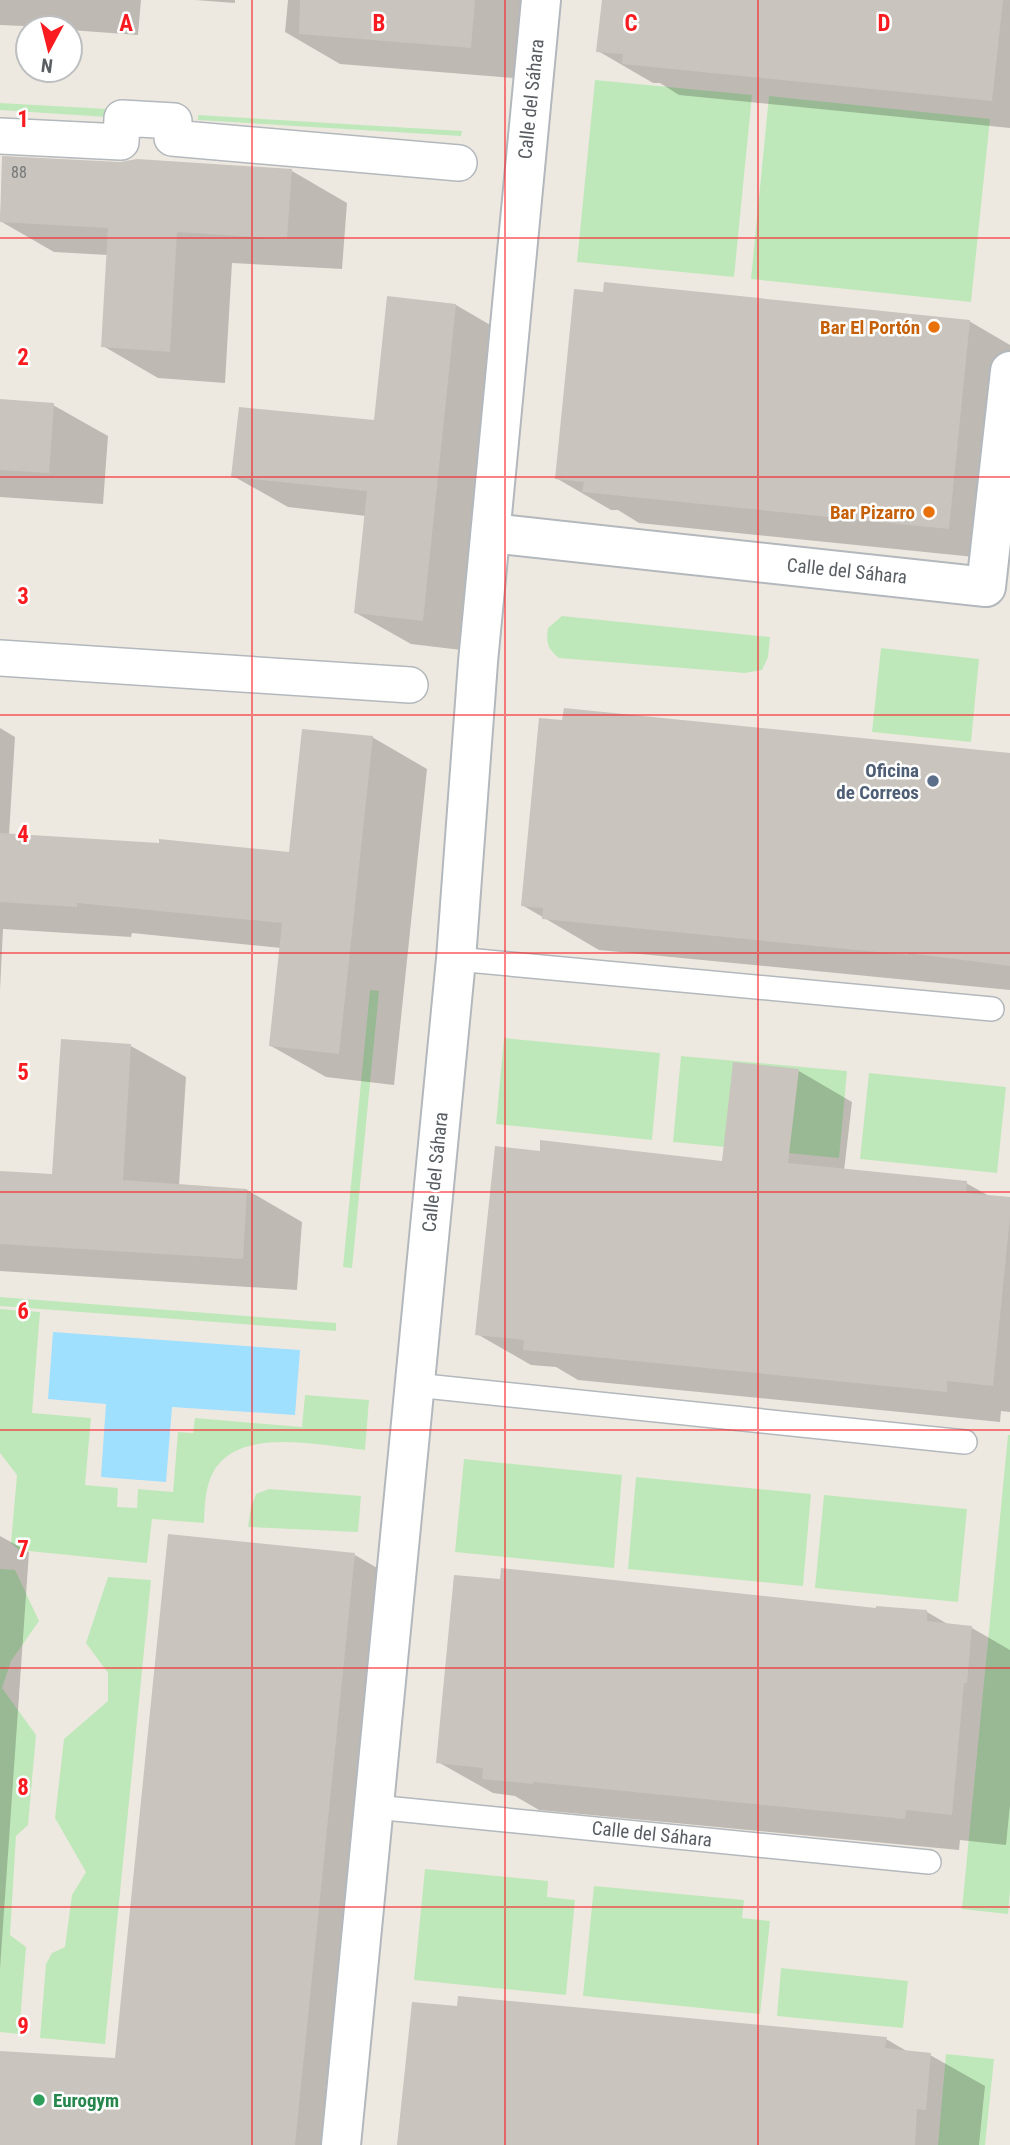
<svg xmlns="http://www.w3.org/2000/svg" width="1010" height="2145" font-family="'Roboto Condensed',sans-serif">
<rect width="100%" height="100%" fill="#eee9e0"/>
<g fill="#bfe8ba">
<path d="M 595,80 L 752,95 L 734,277 L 577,262 Z"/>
<path d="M 769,96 L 990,119 L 971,302 L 751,279 Z"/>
<path d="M 0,103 L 108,109 L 107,117 L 0,110 Z"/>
<path d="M 198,115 L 462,131 L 461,136 L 198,120 Z"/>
<path d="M 562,616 L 770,637 L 768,657 L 762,670 L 745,673 L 559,658 C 547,649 546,642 548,628 Z"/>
<path d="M 881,648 L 979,659 L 971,742 L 872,732 Z"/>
<path d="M 370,990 L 379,991 L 352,1268 L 343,1267 Z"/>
<path d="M 504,1038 L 660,1053 L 652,1140 L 496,1124 Z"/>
<path d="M 681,1056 L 847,1071 L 839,1158 L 673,1142 Z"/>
<path d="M 869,1073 L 1006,1087 L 997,1173 L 860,1159 Z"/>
<path d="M 0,1297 L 336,1323 L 336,1331 L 0,1306 Z"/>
<path d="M 0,1309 L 40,1312 L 32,1413 L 91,1418 L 85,1485 L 118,1488 L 117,1507 L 137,1508 L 138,1489 L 173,1492 L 178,1432 L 193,1433 L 195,1418 L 302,1427 L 305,1395 L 369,1400 L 365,1450 C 323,1446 247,1428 218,1465 C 205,1481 205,1504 204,1523 L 152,1519 L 147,1563 L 19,1550 L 11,1543 L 17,1475 L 0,1453 Z"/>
<path d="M 1008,1435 L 1010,1435 L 1010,1890 L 1008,1914 L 962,1909 Z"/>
<path d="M 464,1459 L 622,1475 L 614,1568 L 455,1552 Z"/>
<path d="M 636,1477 L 811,1494 L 803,1586 L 628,1569 Z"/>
<path d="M 269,1489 L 361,1496 L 358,1532 L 248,1527 L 251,1507 L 256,1494 Z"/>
<path d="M 824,1495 L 967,1509 L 958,1602 L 815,1588 Z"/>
<path d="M 0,1569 L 15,1570 L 39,1621 L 11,1661 L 2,1688 L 36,1735 L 28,1825 L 16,1836 L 10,1935 L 26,1947 L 19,2034 L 0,2032 Z"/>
<path d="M 108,1577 L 151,1580 L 105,2044 L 40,2038 L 46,1964 L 52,1953 L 65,1947 L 72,1895 L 86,1872 L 55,1818 L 64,1739 L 108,1701 L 108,1673 L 86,1643 Z"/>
<path d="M 425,1869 L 548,1881 L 547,1897 L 575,1900 L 566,1995 L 414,1980 Z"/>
<path d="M 594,1886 L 744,1900 L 742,1918 L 770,1921 L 760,2014 L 583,1996 Z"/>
<path d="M 781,1968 L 908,1981 L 903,2028 L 777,2016 Z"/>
<path d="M 946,2054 L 994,2059 L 985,2145 L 938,2145 Z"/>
</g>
<path fill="#9fdfff" d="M 53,1332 L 300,1350 L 295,1415 L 172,1407 L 166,1482 L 101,1477 L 106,1404 L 48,1399 Z"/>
<g fill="#0003">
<path d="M 0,0 L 141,0 L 138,35 L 70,30 L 70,28 L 0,25 Z"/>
<path d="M 195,0 L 235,0 L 235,3 Z"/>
<path d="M 288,0 L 532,0 L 525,79 L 340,64 L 285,32 Z"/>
<path d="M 603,0 L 1010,0 L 1010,128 L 679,95 L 660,83 L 653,83 L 598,51 Z"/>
<path d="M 4,158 L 292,171 L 347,203 L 342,269 L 232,263 L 225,383 L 158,378 L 103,346 L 108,255 L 54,252 L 0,221 Z"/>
<path d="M 388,298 L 456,305 L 511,337 L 478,652 L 411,644 L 356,613 L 366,516 L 288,507 L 233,476 L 375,422 Z"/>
<path d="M 969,321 L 1010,345 L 1010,497 L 1004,560 L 639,523 L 618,510 L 611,510 L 556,478 Z"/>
<path d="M 0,401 L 53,405 L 108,436 L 103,504 L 0,497 Z"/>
<path d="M 0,728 L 15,737 L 9,835 L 291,854 L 372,737 L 427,769 L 394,1085 L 326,1077 L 271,1046 L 281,948 L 132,933 L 131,937 L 3,929 L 0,991 Z"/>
<path d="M 1010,755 L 1010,990 L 599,950 L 522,905 Z"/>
<path d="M 131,1046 L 186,1077 L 179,1186 L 247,1190 L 302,1222 L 297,1290 L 0,1271 L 0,1173 L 54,1176 Z"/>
<path d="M 799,1071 L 852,1102 L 844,1171 L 966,1183 L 991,1197 L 1010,1199 L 1010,1412 L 1001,1411 L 1000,1422 L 578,1380 L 556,1367 L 531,1365 L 477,1334 L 541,1153 L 724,1163 Z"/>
<path d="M 0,1536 L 29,1552 L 0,1969 Z"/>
<path d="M 355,1555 L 408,1586 L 351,2145 L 0,2145 L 0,2053 L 116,2060 Z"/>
<path d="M 877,1609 L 927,1612 L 951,1626 L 972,1628 L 1010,1650 L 1010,1805 L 1006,1845 L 960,1840 L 959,1850 L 539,1810 L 515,1796 L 493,1793 L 438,1762 Z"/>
<path d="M 886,2039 L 910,2053 L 930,2055 L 985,2086 L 979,2145 L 399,2145 Z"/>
</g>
<g fill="#c9c4bd">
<path d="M 300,0 L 475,0 L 471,48 L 299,34 Z"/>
<path d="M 602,0 L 1003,0 L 992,101 L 622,64 L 623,54 L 596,52 Z"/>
<path d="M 2,156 L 120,162 L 137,159 L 292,169 L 287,239 L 177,232 L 170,352 L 101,347 L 108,228 L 0,222 Z"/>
<path d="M 604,282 L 970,320 L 949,529 L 582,492 L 584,482 L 555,479 L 574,289 L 603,292 Z"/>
<path d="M 387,296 L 456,304 L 423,621 L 354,613 L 367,491 L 231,477 L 239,407 L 374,420 Z"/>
<path d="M 0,399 L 54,403 L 49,473 L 0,470 Z"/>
<path d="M 564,708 L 1010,753 L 1010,966 L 908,953 L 908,955 L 542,919 L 543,908 L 521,906 L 539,718 L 562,720 Z"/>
<path d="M 302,729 L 373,736 L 339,1054 L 269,1046 L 282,923 L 77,903 L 77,907 L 0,902 L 0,833 L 159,843 L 159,839 L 289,852 Z"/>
<path d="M 61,1039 L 131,1044 L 123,1180 L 247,1189 L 243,1259 L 0,1244 L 0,1171 L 52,1174 Z"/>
<path d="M 733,1062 L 799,1069 L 788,1163 L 967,1181 L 966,1193 L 1010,1197 L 1010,1217 L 993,1386 L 947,1381 L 947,1392 L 523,1350 L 524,1340 L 475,1335 L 495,1146 L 540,1151 L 540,1140 L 722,1161 Z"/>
<path d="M 168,1534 L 355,1553 L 295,2145 L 0,2145 L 0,2051 L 115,2058 Z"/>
<path d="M 501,1568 L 876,1608 L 876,1606 L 927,1610 L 927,1621 L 972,1626 L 967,1683 L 964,1683 L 952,1815 L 906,1810 L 905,1819 L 533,1782 L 533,1784 L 482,1779 L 483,1768 L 436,1763 L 454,1575 L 500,1579 Z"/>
<path d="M 458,1996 L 887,2037 L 885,2048 L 931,2053 L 926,2110 L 917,2109 L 915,2145 L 397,2145 L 412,2002 L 457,2006 Z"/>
</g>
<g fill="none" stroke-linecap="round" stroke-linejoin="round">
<defs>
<g id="service">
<path d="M 456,959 L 992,1009"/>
<path d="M 415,1385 L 965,1442"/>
<path d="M 375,1807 L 929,1862"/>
</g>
<g id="pedestrian">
<path d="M 0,136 L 121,142 L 122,118 L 174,121 L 172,138 L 459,163"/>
<path d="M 0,658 L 410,685"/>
</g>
<g id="minor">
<path d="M 491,533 L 986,587 L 1010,371"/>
<path d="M 341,2145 L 456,959 L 478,662 L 541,0"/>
</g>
</defs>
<use href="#service" stroke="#b3b8bd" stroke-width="26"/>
<use href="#pedestrian" stroke="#b3b8bd" stroke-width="38"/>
<use href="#minor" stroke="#b3b8bd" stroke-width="42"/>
<use href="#service" stroke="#fff" stroke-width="23"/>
<use href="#pedestrian" stroke="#fff" stroke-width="35"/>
<use href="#minor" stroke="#fff" stroke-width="38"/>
</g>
<path fill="none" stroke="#f91b20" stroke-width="2" stroke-opacity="0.55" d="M 252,0 L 252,2145M 505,0 L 505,2145M 758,0 L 758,2145M 0,238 L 1010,238M 0,477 L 1010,477M 0,715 L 1010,715M 0,953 L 1010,953M 0,1192 L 1010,1192M 0,1430 L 1010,1430M 0,1668 L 1010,1668M 0,1907 L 1010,1907"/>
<g fill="#e8710a" stroke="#fff" stroke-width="2.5">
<circle cx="934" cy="327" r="7"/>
<circle cx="929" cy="512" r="7"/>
</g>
<circle fill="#5c6f8a" stroke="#fff" stroke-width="2.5" cx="933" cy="781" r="7"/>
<circle fill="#2e9e5b" stroke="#fff" stroke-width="2.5" cx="39" cy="2100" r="7"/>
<g text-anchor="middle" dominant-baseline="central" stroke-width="5" stroke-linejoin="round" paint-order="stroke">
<g font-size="16" fill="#75787a">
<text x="19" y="172">88</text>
</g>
<g font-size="19" fill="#595e63" stroke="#fff">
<text transform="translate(531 99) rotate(-84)">Calle del Sáhara</text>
<text transform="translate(847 571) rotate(6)">Calle del Sáhara</text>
<text transform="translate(435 1172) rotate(-84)">Calle del Sáhara</text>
<text transform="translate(652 1834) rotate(6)">Calle del Sáhara</text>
</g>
<g font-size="19" font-weight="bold" fill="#c56008" stroke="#fff" text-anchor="end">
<text x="920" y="327">Bar El Portón</text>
<text x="915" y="512">Bar Pizarro</text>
</g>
<g font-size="19" font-weight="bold" fill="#4e5e75" stroke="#fff" text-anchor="end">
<text x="919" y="770">Oficina<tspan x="919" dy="22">de Correos</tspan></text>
</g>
<g font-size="19" font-weight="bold" fill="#27864d" stroke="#fff" text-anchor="start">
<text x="53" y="2100">Eurogym</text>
</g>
</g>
<g font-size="23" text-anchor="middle" font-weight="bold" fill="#f91b20" stroke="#fff" stroke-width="5" stroke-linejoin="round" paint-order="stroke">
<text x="126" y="31">A</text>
<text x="379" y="31">B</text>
<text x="631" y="31">C</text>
<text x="884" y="31">D</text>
<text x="23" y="127">1</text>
<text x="23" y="365">2</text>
<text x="23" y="604">3</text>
<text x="23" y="842">4</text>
<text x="23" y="1080">5</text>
<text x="23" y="1319">6</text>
<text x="23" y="1557">7</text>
<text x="23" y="1795">8</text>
<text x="23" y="2034">9</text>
</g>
<g transform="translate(49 49) rotate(187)"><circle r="33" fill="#ffffff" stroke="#bdbfc1" stroke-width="2"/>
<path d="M0-5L12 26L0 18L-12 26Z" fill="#f91b20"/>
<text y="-10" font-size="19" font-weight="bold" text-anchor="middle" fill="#595e63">N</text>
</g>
</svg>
